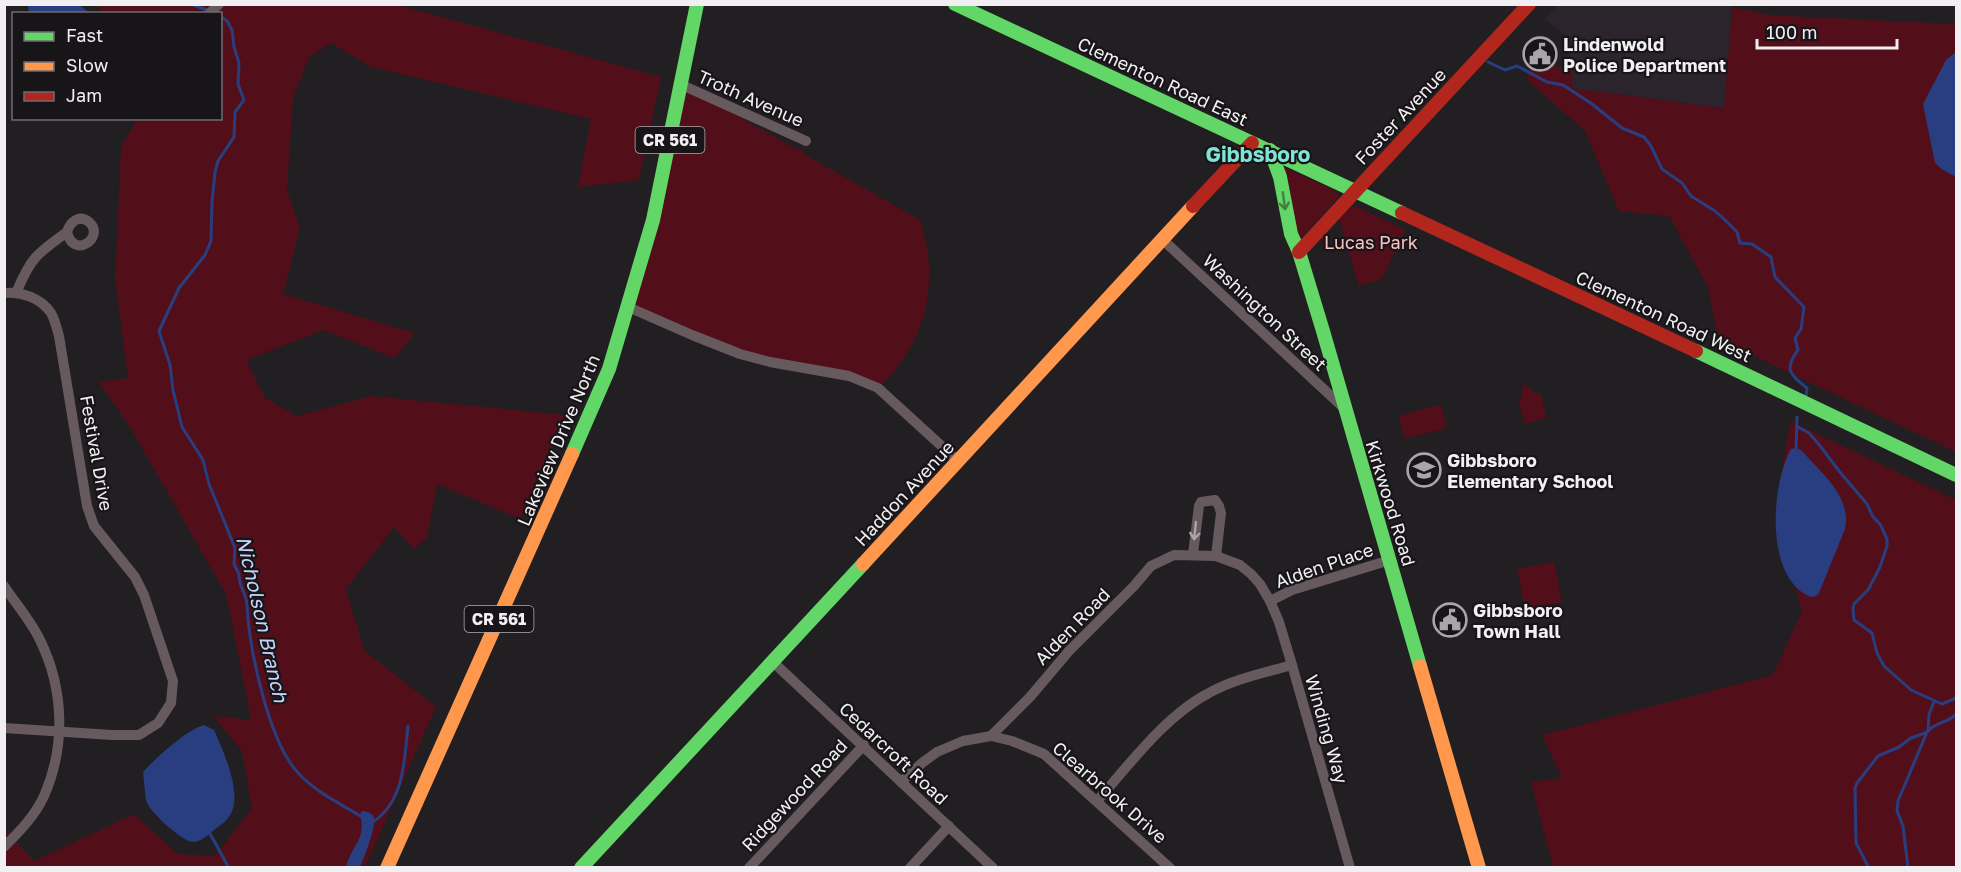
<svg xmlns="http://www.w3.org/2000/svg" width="1961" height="872" font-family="'Golos Text',sans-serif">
<rect width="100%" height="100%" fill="#211f21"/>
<path fill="#2b242c" d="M 1722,4 L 1732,7 L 1724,108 L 1570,88 L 1573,69 L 1566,36 L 1545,19 L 1558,5 Z"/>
<g fill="#520f1a">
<path d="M 96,5 L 398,5 L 661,77 L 639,180 L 578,187 L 591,119 L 371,67 L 331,43 L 309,57 L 293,98 L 287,190 L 300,228 L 283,294 L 415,333 L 395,358 L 323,330 L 246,360 L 265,398 L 297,416 L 371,396 L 566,415 L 520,519 L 437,484 L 427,538 L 414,549 L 394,527 L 346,589 L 364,650 L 436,707 L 365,867 L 5,867 L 4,830 L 34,861 L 134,814 L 178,854 L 215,856 L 252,808 L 242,751 L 213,716 L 251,720 L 226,594 L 131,429 L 99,382 L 128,378 L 115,279 L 121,147 L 137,119 L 220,118 L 220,14 L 104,13 Z"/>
<path d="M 1732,7 L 1769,15 L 1956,24 L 1956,452 L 1718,339 L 1708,287 L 1669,216 L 1619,211 L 1585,131 L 1527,80 L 1531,61 L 1573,70 L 1571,88 L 1724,108 Z"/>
<path d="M 682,85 L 789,145 L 805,152 L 804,154 L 920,220 C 941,282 926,344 878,388 L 770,362 L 628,307 Z"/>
<path d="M 1285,168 L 1334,190 L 1339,195 L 1338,198 L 1298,241 L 1282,171 Z"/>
<path d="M 1355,206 L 1405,230 L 1382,279 L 1359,286 L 1339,219 L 1348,209 Z"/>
<path d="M 1527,385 L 1535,394 L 1540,392 L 1547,417 L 1525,424 L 1518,400 L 1521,398 L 1522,387 Z"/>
<path d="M 1441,404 L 1447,428 L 1405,439 L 1399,416 Z"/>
<path d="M 1790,421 L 1956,500 L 1956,867 L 1553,867 L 1531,782 L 1562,778 L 1542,735 L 1773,675 L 1802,611 L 1775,514 Z"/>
<path d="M 1554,562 L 1562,602 L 1525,610 L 1517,569 Z"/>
</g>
<g fill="#283e80">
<path d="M 28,5 L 79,5 L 90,13 L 29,13 Z"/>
<path d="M 1956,52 L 1956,177 L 1943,170 L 1935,163 L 1923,104 L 1946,60 Z"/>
<path d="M 1797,448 L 1802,451 C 1821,473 1852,496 1845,529 L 1819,593 L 1816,596 L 1811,597 C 1764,578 1771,485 1791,449 Z"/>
<path d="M 204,725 L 214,730 C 223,750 241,790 232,811 C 229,820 220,825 213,831 C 206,836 202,841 193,842 C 183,842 148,811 146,800 C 145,792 144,781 143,772 C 156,758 186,730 204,725 Z"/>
<path d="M 362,811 C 367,811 372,813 374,818 C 376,827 364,858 360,867 L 346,867 C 352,844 367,839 360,814 Z"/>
</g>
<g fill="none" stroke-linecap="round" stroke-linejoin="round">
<g stroke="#283e80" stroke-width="3">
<path d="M 191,4 L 209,11"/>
<path d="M 220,16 L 227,21 L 232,30 L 234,47 L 239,63 L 238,84 L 244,100 L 235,112 L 234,137 L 218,161 L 215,172 L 212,202 L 211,241 L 205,255 L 179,288 L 159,331 L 170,365 L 173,390 L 182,427 L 203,460 L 209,484 L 235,548 L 234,564 L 239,574 C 238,586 247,594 247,605 C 249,648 269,746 301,776 C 319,794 341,804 362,817"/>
<path d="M 1488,62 L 1505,70 L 1517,66 L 1547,82 L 1563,85 L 1592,104 L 1622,128 L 1644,137 L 1651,146 L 1662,169 L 1682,183 L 1691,196 L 1715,211 L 1724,219 L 1737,232 L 1740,243 L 1752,244 L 1771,257 L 1775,277 L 1804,307 L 1801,329 L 1795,338 L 1798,350 C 1783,370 1791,375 1807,388 L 1806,397"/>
<path d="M 1798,427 L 1809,433 L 1821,447 L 1839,471 L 1867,504 L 1873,517 L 1880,524 L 1887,539 L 1887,546 L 1880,567 L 1868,590 L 1854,604 L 1853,609 L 1854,620 L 1872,633 L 1877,653 L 1884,666 L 1911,690 L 1942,704 L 1956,698"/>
<path d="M 1796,449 L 1797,417"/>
<path d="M 1928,730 L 1929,714 L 1934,702"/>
<path d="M 373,822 C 405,800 404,761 408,726"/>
<path d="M 208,830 L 229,868"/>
<path d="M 1869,868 L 1856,843 L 1855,788 L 1857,783 L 1878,756 L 1899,747 L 1911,738 L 1925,733"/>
<path d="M 1908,868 L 1903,826 L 1897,811 L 1898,801 L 1927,732 C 1935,722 1949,723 1956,714"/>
</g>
<g stroke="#665a5f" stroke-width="10">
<path d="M 209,14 L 219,4"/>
<path d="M 682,85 L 806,141"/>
<path d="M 1163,240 L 1344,408"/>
<path d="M 17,291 C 31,257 38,253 67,232 C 74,261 106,236 89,222 C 79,214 70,222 67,232"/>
<path d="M 4,293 C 21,291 41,298 51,313 C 55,320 57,329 59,336 L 87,506 L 94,526 L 135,577 L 144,595 L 173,681 L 171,703 L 158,723 L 139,735 L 112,735 L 4,728"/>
<path d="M 628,307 L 692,335 L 740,354 L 770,362 L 849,376 L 878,388 L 958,461"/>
<path d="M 1193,554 L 1199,506 L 1201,502 L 1215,500 L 1219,506 L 1221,513 L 1216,556"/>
<path d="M 4,586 C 16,604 31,621 40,640 C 64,689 66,746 44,796 C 35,816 19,832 4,847"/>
<path d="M 1270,601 L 1292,590 L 1390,560"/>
<path d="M 773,662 L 993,868"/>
<path d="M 991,736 L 1012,741 L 1044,754 L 1170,868"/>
<path d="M 901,782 L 922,763 L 937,752 L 963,741 L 991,736 L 1030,697 L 1069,651 L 1134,586 L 1151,566 L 1174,555 L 1216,556 L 1240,565 L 1251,574 L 1260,584 L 1270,601 L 1279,622 L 1292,665 L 1350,868"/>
<path d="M 1097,801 C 1129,765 1166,715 1209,693 C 1234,679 1264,673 1292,665"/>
<path d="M 749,868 L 864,745"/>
<path d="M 910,868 L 949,826"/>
</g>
<g stroke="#63d668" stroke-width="14">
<path d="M 955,4 L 1402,213"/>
<path d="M 1270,150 L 1280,177 L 1291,234 L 1299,252 L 1323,331 L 1420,666"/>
<path d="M 1696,351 L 1956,475"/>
<path d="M 572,454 L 609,369 L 653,220 L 697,4"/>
<path d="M 581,868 L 863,564"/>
</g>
<g stroke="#ff974d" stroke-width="14">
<path d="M 863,564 L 1193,206"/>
<path d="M 1420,666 L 1479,868"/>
<path d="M 387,868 L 572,454"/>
</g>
<g stroke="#b3261e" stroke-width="14">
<path d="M 1193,206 L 1252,143"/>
<path d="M 1402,213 L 1696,351"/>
<path d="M 1299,252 L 1529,4"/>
</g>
</g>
<defs><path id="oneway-shaft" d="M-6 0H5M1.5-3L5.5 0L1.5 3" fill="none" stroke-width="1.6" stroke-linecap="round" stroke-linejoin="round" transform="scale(1.5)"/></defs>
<use stroke="#417f44" href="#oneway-shaft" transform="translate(1284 201) rotate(82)"/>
<use stroke="#aca4a8" href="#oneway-shaft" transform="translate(1195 531) rotate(96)"/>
<defs>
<symbol id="civic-ring" viewBox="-11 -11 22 22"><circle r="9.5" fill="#181519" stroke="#a8a6a9" stroke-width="1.5"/><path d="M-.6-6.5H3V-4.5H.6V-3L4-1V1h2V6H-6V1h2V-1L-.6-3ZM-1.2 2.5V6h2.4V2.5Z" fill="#a8a6a9"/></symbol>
<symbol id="school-ring" viewBox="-11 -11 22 22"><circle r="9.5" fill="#181519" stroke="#a8a6a9" stroke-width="1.5"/><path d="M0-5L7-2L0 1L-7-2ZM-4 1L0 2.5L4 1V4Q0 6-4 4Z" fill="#a8a6a9"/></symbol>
</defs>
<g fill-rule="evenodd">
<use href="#civic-ring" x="1521" y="35" width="38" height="38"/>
<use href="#school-ring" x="1405" y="451" width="38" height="38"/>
<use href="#civic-ring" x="1431" y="601" width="38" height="38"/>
</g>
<g text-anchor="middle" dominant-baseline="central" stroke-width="4.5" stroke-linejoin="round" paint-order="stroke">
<g fill="#181519" stroke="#b0aeb1" stroke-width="1.5">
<rect x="635.5" y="127" width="69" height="26" rx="4.5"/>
<rect x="464.5" y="606" width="69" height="26" rx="4.5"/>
</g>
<g font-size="16" font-weight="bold" fill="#f1eff2">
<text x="670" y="140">CR 561</text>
<text x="499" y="619">CR 561</text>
</g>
<g font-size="18" font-weight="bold" fill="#f1eff2" stroke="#181519" text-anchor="start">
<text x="1563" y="44">Lindenwold<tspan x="1563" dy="21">Police Department</tspan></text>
<text x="1447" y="460">Gibbsboro<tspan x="1447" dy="21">Elementary School</tspan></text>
<text x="1473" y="610">Gibbsboro<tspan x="1473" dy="21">Town Hall</tspan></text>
</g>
<g font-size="18" fill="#f1eff2" stroke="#181519">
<text transform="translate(1163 81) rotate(25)">Clementon Road East</text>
<text transform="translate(751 98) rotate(24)">Troth Avenue</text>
<text transform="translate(1400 116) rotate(-47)">Foster Avenue</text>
<text transform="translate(1265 312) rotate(43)">Washington Street</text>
<text transform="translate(1664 316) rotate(25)">Clementon Road West</text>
<text transform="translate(558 440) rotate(-67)">Lakeview Drive North</text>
<text transform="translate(97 453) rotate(80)">Festival Drive</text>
<text transform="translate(904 493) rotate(-47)">Haddon Avenue</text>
<text transform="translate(1391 503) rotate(73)">Kirkwood Road</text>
<text transform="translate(1324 565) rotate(-19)">Alden Place</text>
<text transform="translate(1072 626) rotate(-46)">Alden Road</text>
<text transform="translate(1327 729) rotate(74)">Winding Way</text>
<text transform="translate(894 753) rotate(43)">Cedarcroft Road</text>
<text transform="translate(1110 792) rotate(41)">Clearbrook Drive</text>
<text transform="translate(794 795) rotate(-47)">Ridgewood Road</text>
</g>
<g font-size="18" fill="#f8c2c3" stroke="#181519">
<text x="1371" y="242">Lucas Park</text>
</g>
<g font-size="20" font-style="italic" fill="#c3d5ff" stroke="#181519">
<text transform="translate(263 619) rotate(77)">Nicholson Branch</text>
</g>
<g font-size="21" font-weight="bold" fill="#7de5d5" stroke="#181519">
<text x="1258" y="154">Gibbsboro</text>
</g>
</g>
<rect width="1961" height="872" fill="none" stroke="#f1eff2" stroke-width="12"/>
<rect x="12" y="12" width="210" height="108" fill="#181519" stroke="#6f6c70" stroke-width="1.5"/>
<rect x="24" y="32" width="30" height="9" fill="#63d668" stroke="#6f6c70" stroke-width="1.5"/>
<text x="66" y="42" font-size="18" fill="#f1eff2">Fast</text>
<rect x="24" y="62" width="30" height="9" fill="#ff974d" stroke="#6f6c70" stroke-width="1.5"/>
<text x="66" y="72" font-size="18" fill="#f1eff2">Slow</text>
<rect x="24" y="92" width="30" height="9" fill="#b3261e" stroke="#6f6c70" stroke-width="1.5"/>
<text x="66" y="102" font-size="18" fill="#f1eff2">Jam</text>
<path d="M1757 39v9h140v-9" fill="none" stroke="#f1eff2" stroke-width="3"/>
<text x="1766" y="39" font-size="18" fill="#f1eff2" stroke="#181519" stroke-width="4.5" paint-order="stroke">100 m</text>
</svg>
